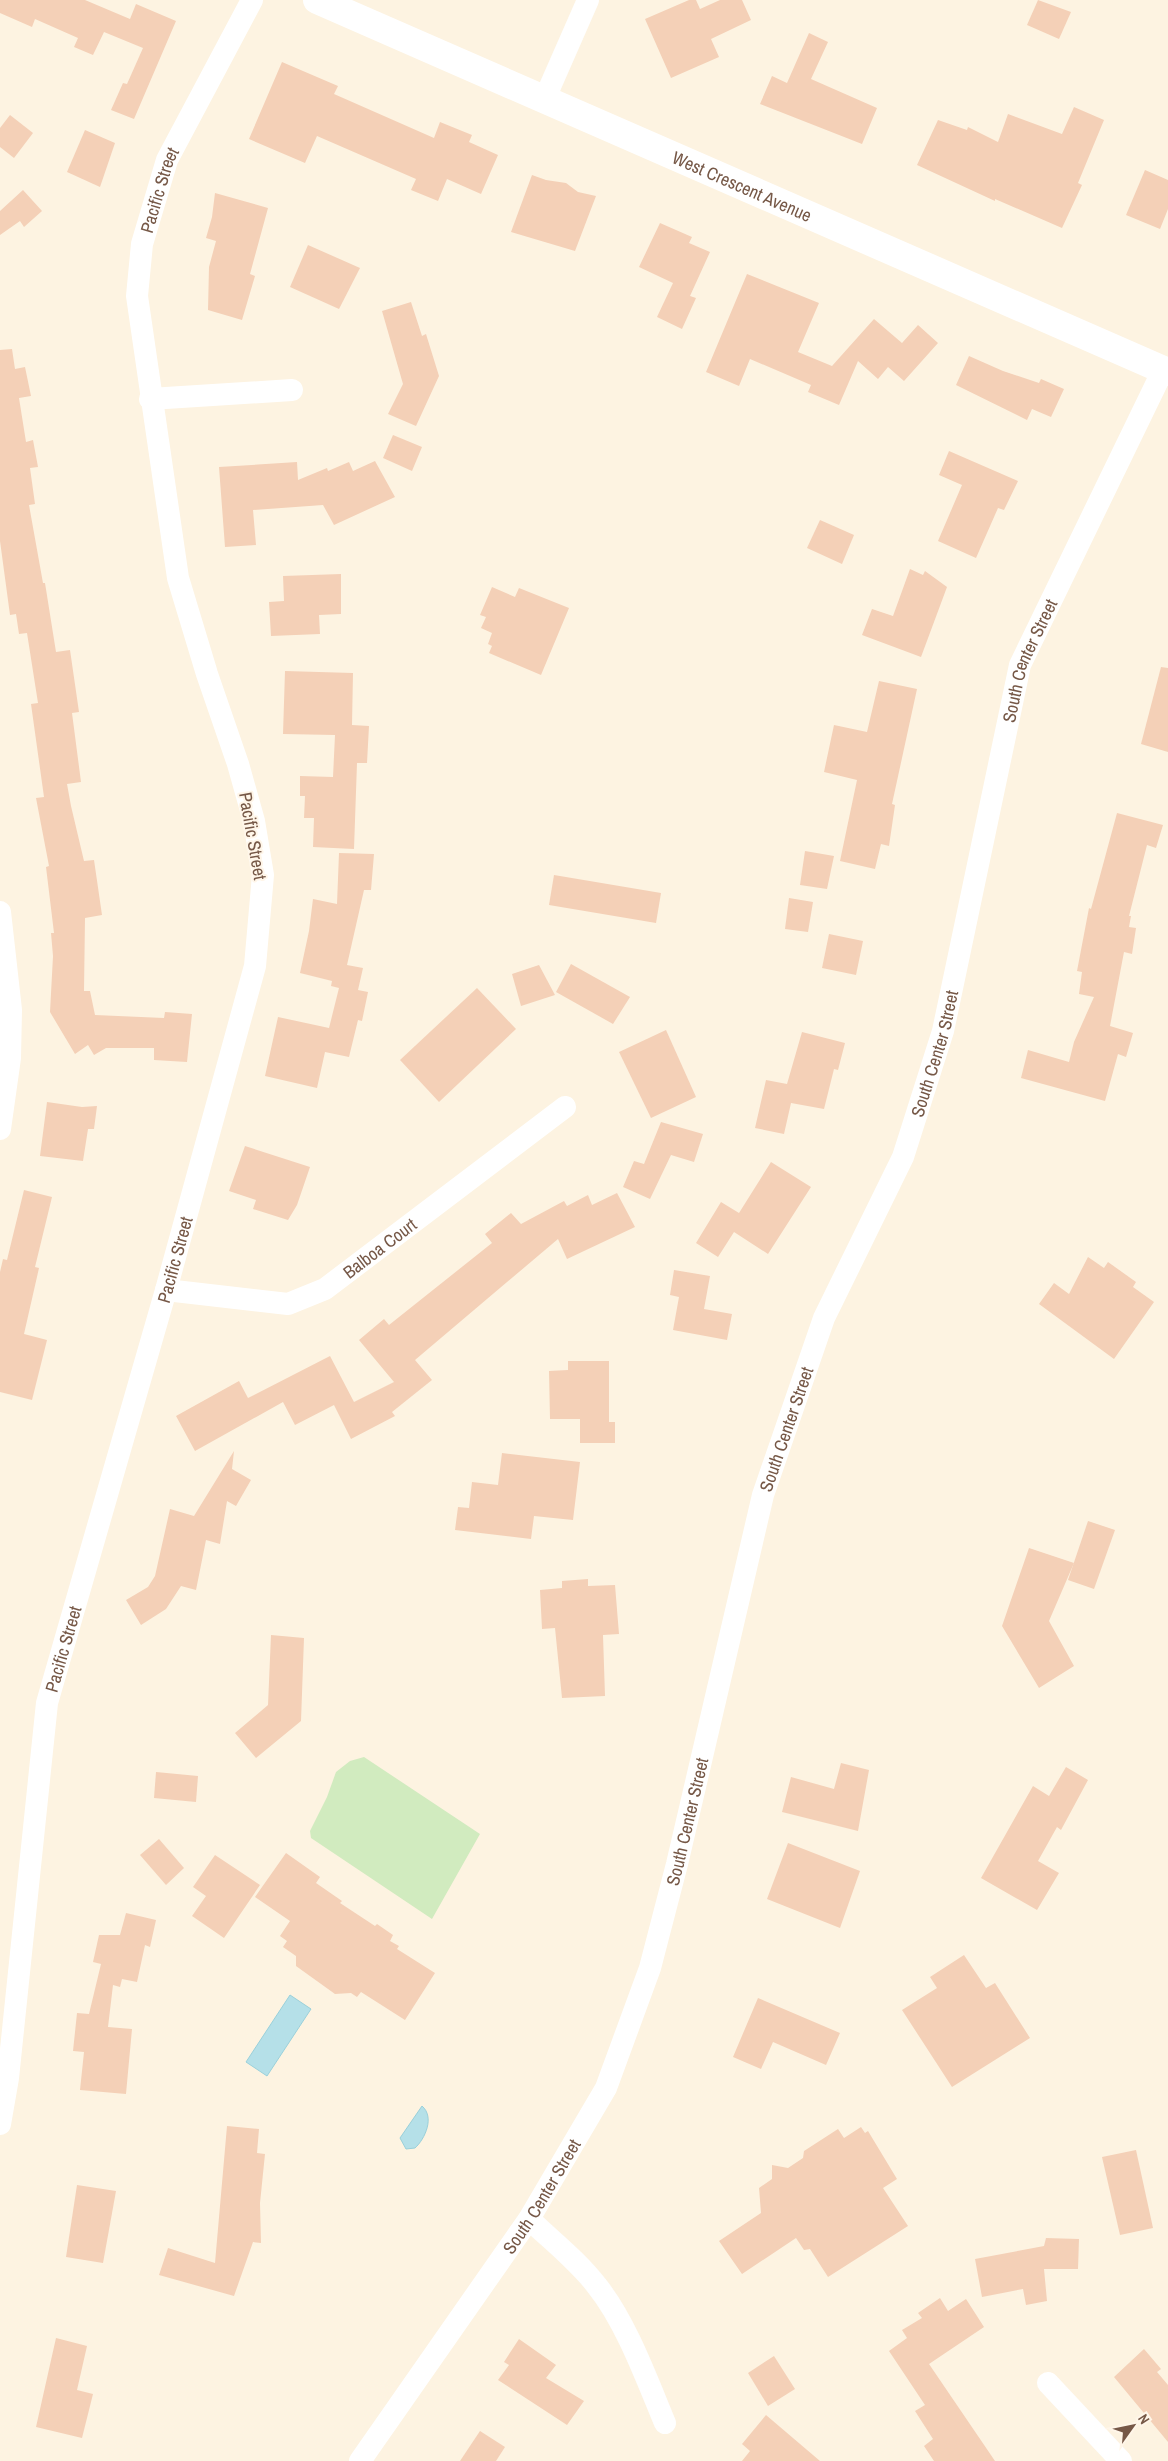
<svg xmlns="http://www.w3.org/2000/svg" width="1168" height="2461" font-family="'Archivo Narrow',sans-serif">
<rect width="100%" height="100%" fill="#fdf3e1"/>
<path fill="#d1ebbf" d="M 364,1757 L 480,1834 L 432,1919 L 311,1838 L 310,1831 L 327,1797 L 336,1772 L 350,1761 Z"/>
<g fill="#b5e0e8" stroke="#9ad0da">
<path d="M 290,1995 L 311,2009 L 267,2076 L 246,2062 Z"/>
<path d="M 422,2106 C 435,2117 425,2139 415,2148 L 406,2149 L 400,2138 Z"/>
</g>
<g fill="#f4d0b7">
<path d="M 0,0 L 85,0 L 130,19 L 136,4 L 176,21 L 134,119 L 111,110 L 123,83 L 127,84 L 143,48 L 104,32 L 93,55 L 74,47 L 78,38 L 35,19 L 32,27 L 0,13 Z"/>
<path d="M 689,0 L 696,0 L 700,9 L 720,0 L 742,0 L 751,20 L 711,39 L 719,57 L 671,78 L 645,19 Z"/>
<path d="M 1038,0 L 1071,12 L 1059,39 L 1027,25 Z"/>
<path d="M 809,33 L 828,42 L 811,79 L 877,108 L 862,144 L 760,104 L 772,76 L 787,83 Z"/>
<path d="M 282,62 L 338,86 L 334,94 L 434,138 L 440,122 L 472,135 L 469,142 L 498,155 L 481,194 L 447,179 L 438,201 L 411,190 L 416,179 L 317,136 L 305,163 L 249,139 Z"/>
<path d="M 1074,107 L 1104,120 L 1078,183 L 1082,185 L 1062,228 L 995,199 L 995,201 L 917,165 L 938,120 L 967,130 L 968,127 L 998,142 L 1008,114 L 1062,134 Z"/>
<path d="M 10,115 L 33,133 L 14,158 L 0,147 L 0,128 Z"/>
<path d="M 85,130 L 115,143 L 100,187 L 67,172 Z"/>
<path d="M 1145,170 L 1168,180 L 1168,209 L 1160,229 L 1126,215 Z"/>
<path d="M 532,175 L 546,180 L 566,183 L 578,192 L 596,196 L 575,251 L 511,232 Z"/>
<path d="M 23,190 L 42,211 L 24,227 L 20,221 L 0,235 L 0,211 Z"/>
<path d="M 215,193 L 268,208 L 250,274 L 255,276 L 242,320 L 208,310 L 209,267 L 216,241 L 206,238 L 212,217 Z"/>
<path d="M 660,223 L 692,237 L 689,243 L 710,252 L 690,296 L 696,298 L 682,329 L 657,317 L 673,283 L 639,267 Z"/>
<path d="M 308,245 L 360,268 L 339,309 L 290,287 Z"/>
<path d="M 747,274 L 819,303 L 798,352 L 832,366 L 874,319 L 902,343 L 918,325 L 938,343 L 904,381 L 888,367 L 878,379 L 858,361 L 839,405 L 808,392 L 811,385 L 750,359 L 739,386 L 706,372 Z"/>
<path d="M 411,302 L 422,336 L 426,334 L 439,376 L 416,426 L 388,414 L 403,384 L 382,311 Z"/>
<path d="M 12,349 L 15,369 L 25,367 L 31,396 L 19,398 L 26,442 L 33,440 L 38,467 L 30,468 L 35,504 L 29,505 L 43,583 L 45,583 L 56,652 L 70,650 L 79,712 L 72,713 L 81,782 L 67,784 L 71,806 L 84,861 L 94,860 L 102,915 L 85,918 L 84,991 L 90,991 L 95,1015 L 164,1018 L 165,1012 L 192,1014 L 187,1062 L 154,1060 L 154,1048 L 106,1048 L 94,1055 L 88,1045 L 75,1054 L 50,1012 L 53,956 L 51,933 L 54,933 L 46,867 L 49,866 L 36,798 L 44,797 L 31,704 L 38,703 L 27,633 L 19,634 L 16,614 L 10,615 L 0,541 L 0,350 Z"/>
<path d="M 969,356 L 1003,371 L 1039,383 L 1041,379 L 1064,389 L 1051,417 L 1032,409 L 1027,420 L 956,385 Z"/>
<path d="M 393,435 L 422,447 L 412,471 L 383,458 Z"/>
<path d="M 949,451 L 1018,481 L 1004,510 L 998,508 L 976,558 L 938,541 L 962,485 L 939,475 Z"/>
<path d="M 375,461 L 395,497 L 334,525 L 323,505 L 253,510 L 256,545 L 225,547 L 219,467 L 297,462 L 298,480 L 327,468 L 328,471 L 349,462 L 353,471 Z"/>
<path d="M 820,520 L 854,535 L 842,564 L 807,548 Z"/>
<path d="M 910,569 L 923,575 L 925,571 L 947,587 L 921,657 L 862,635 L 872,609 L 893,616 Z"/>
<path d="M 341,574 L 341,614 L 319,615 L 320,634 L 271,636 L 269,602 L 284,601 L 283,576 Z"/>
<path d="M 492,587 L 515,597 L 519,588 L 569,608 L 541,675 L 489,653 L 492,646 L 488,644 L 492,633 L 481,628 L 486,617 L 480,615 Z"/>
<path d="M 1161,667 L 1168,668 L 1168,752 L 1141,744 Z"/>
<path d="M 285,671 L 353,673 L 352,725 L 369,726 L 367,763 L 357,763 L 354,849 L 313,847 L 314,818 L 304,818 L 305,796 L 300,796 L 300,776 L 333,777 L 335,735 L 283,734 Z"/>
<path d="M 879,681 L 917,689 L 892,804 L 895,805 L 889,846 L 881,844 L 875,869 L 840,861 L 857,780 L 824,772 L 834,725 L 867,732 Z"/>
<path d="M 1117,813 L 1163,825 L 1156,848 L 1147,845 L 1129,916 L 1131,916 L 1129,927 L 1136,928 L 1132,954 L 1124,952 L 1110,1026 L 1133,1033 L 1126,1057 L 1118,1054 L 1105,1101 L 1021,1078 L 1028,1050 L 1069,1062 L 1074,1042 L 1094,997 L 1079,994 L 1082,972 L 1077,971 L 1089,908 L 1091,909 Z"/>
<path d="M 805,851 L 834,856 L 827,889 L 800,885 Z"/>
<path d="M 339,853 L 374,854 L 371,890 L 364,890 L 347,965 L 363,968 L 358,990 L 368,992 L 362,1021 L 358,1020 L 349,1057 L 325,1052 L 317,1088 L 265,1076 L 278,1017 L 329,1028 L 339,988 L 331,986 L 332,981 L 300,973 L 309,931 L 313,899 L 337,904 Z"/>
<path d="M 554,875 L 661,893 L 656,923 L 549,905 Z"/>
<path d="M 789,898 L 813,902 L 808,932 L 785,929 Z"/>
<path d="M 829,934 L 863,941 L 856,975 L 822,968 Z"/>
<path d="M 571,964 L 630,997 L 613,1024 L 556,992 Z"/>
<path d="M 539,965 L 555,995 L 521,1006 L 512,974 Z"/>
<path d="M 477,988 L 516,1029 L 439,1102 L 400,1060 Z"/>
<path d="M 666,1030 L 696,1097 L 651,1118 L 619,1052 Z"/>
<path d="M 802,1032 L 845,1043 L 838,1070 L 834,1069 L 824,1109 L 791,1103 L 784,1134 L 755,1128 L 766,1080 L 787,1084 Z"/>
<path d="M 47,1102 L 82,1107 L 97,1106 L 94,1129 L 88,1129 L 83,1161 L 40,1156 Z"/>
<path d="M 661,1122 L 703,1134 L 694,1162 L 671,1155 L 650,1199 L 623,1187 L 634,1161 L 644,1164 Z"/>
<path d="M 245,1146 L 310,1167 L 297,1205 L 288,1220 L 253,1209 L 256,1200 L 229,1191 Z"/>
<path d="M 771,1162 L 811,1187 L 768,1254 L 734,1232 L 718,1257 L 696,1243 L 721,1202 L 739,1213 Z"/>
<path d="M 24,1190 L 52,1197 L 35,1267 L 39,1268 L 24,1334 L 47,1340 L 32,1400 L 0,1392 L 0,1272 L 3,1259 L 7,1260 Z"/>
<path d="M 617,1193 L 635,1227 L 567,1259 L 558,1239 L 415,1360 L 432,1380 L 392,1412 L 395,1416 L 351,1439 L 334,1405 L 295,1425 L 283,1402 L 195,1451 L 176,1416 L 239,1381 L 248,1398 L 330,1356 L 354,1402 L 394,1382 L 359,1340 L 384,1319 L 389,1325 L 492,1243 L 485,1234 L 511,1213 L 521,1224 L 564,1201 L 567,1206 L 588,1195 L 592,1205 Z"/>
<path d="M 1088,1257 L 1104,1268 L 1108,1262 L 1136,1282 L 1133,1287 L 1154,1302 L 1114,1359 L 1039,1304 L 1054,1283 L 1069,1294 Z"/>
<path d="M 674,1270 L 710,1276 L 704,1309 L 732,1314 L 727,1340 L 673,1330 L 679,1297 L 670,1295 Z"/>
<path d="M 568,1361 L 609,1361 L 609,1422 L 615,1422 L 615,1443 L 580,1443 L 580,1419 L 550,1419 L 549,1371 L 568,1370 Z"/>
<path d="M 234,1451 L 232,1469 L 251,1480 L 236,1506 L 227,1501 L 220,1544 L 206,1540 L 196,1590 L 181,1586 L 166,1609 L 141,1625 L 126,1600 L 148,1587 L 155,1576 L 170,1509 L 194,1516 Z"/>
<path d="M 502,1453 L 580,1462 L 573,1520 L 534,1516 L 531,1539 L 455,1530 L 458,1507 L 469,1508 L 472,1482 L 498,1485 Z"/>
<path d="M 1088,1521 L 1115,1530 L 1094,1589 L 1068,1580 Z"/>
<path d="M 1029,1548 L 1074,1563 L 1049,1621 L 1074,1666 L 1039,1688 L 1002,1626 Z"/>
<path d="M 588,1579 L 588,1586 L 615,1585 L 619,1634 L 603,1635 L 605,1696 L 562,1698 L 555,1628 L 542,1629 L 540,1590 L 562,1588 L 562,1581 Z"/>
<path d="M 271,1635 L 304,1638 L 301,1721 L 256,1758 L 235,1733 L 268,1705 Z"/>
<path d="M 841,1763 L 869,1770 L 858,1831 L 782,1812 L 791,1777 L 834,1789 Z"/>
<path d="M 1066,1767 L 1088,1780 L 1061,1830 L 1057,1827 L 1038,1861 L 1059,1873 L 1037,1910 L 981,1878 L 1033,1786 L 1049,1796 Z"/>
<path d="M 156,1772 L 198,1776 L 196,1802 L 154,1798 Z"/>
<path d="M 159,1839 L 184,1868 L 166,1885 L 140,1855 Z"/>
<path d="M 788,1843 L 860,1871 L 840,1928 L 767,1899 Z"/>
<path d="M 286,1853 L 320,1877 L 316,1883 L 342,1901 L 340,1903 L 375,1926 L 377,1924 L 393,1935 L 390,1941 L 399,1946 L 397,1949 L 435,1973 L 405,2020 L 361,1992 L 357,1997 L 351,1993 L 335,1994 L 296,1966 L 296,1956 L 283,1947 L 287,1941 L 280,1936 L 290,1921 L 255,1897 Z"/>
<path d="M 215,1855 L 260,1885 L 224,1938 L 192,1916 L 206,1896 L 193,1887 Z"/>
<path d="M 126,1913 L 156,1920 L 150,1947 L 145,1945 L 137,1982 L 122,1979 L 120,1987 L 113,1985 L 108,2027 L 132,2029 L 126,2094 L 80,2090 L 84,2052 L 73,2051 L 77,2013 L 89,2014 L 101,1964 L 93,1962 L 99,1935 L 120,1935 Z"/>
<path d="M 964,1955 L 986,1988 L 995,1983 L 1030,2038 L 952,2087 L 902,2010 L 937,1988 L 930,1977 Z"/>
<path d="M 758,1998 L 840,2033 L 826,2065 L 773,2042 L 761,2069 L 733,2057 Z"/>
<path d="M 227,2126 L 259,2129 L 257,2153 L 265,2154 L 260,2203 L 261,2243 L 253,2242 L 234,2296 L 159,2275 L 168,2248 L 215,2263 Z"/>
<path d="M 861,2127 L 865,2133 L 868,2131 L 897,2179 L 883,2188 L 908,2226 L 828,2277 L 810,2249 L 804,2250 L 796,2238 L 742,2274 L 719,2241 L 761,2213 L 759,2188 L 772,2179 L 772,2165 L 788,2168 L 803,2158 L 804,2151 L 838,2129 L 844,2138 Z"/>
<path d="M 1136,2150 L 1153,2228 L 1120,2235 L 1102,2157 Z"/>
<path d="M 77,2185 L 116,2191 L 103,2263 L 66,2257 Z"/>
<path d="M 1046,2238 L 1079,2239 L 1078,2269 L 1044,2269 L 1047,2301 L 1026,2305 L 1023,2289 L 982,2297 L 975,2259 L 1044,2246 Z"/>
<path d="M 940,2298 L 948,2311 L 966,2299 L 984,2327 L 929,2364 L 995,2461 L 934,2461 L 924,2446 L 933,2439 L 915,2411 L 925,2405 L 889,2351 L 907,2338 L 902,2330 L 922,2318 L 918,2313 Z"/>
<path d="M 56,2338 L 87,2346 L 77,2390 L 93,2394 L 82,2438 L 36,2427 Z"/>
<path d="M 519,2339 L 556,2365 L 546,2378 L 584,2401 L 567,2425 L 498,2380 L 509,2365 L 504,2362 Z"/>
<path d="M 1144,2349 L 1161,2369 L 1157,2372 L 1168,2385 L 1168,2442 L 1114,2377 Z"/>
<path d="M 774,2356 L 795,2389 L 768,2406 L 748,2373 Z"/>
<path d="M 766,2415 L 820,2461 L 742,2461 L 750,2451 L 742,2444 Z"/>
<path d="M 480,2431 L 505,2447 L 496,2461 L 460,2461 Z"/>
</g>
<g fill="none" stroke-linecap="round" stroke-linejoin="round">
<g stroke="#fff" stroke-width="22">
<path d="M 545,98 L 588,0"/>
<path d="M 150,399 L 292,390"/>
<path d="M 0,912 L 11,1010 L 10,1058 L 0,1129"/>
<path id="s1" d="M 166,1290 L 288,1304 L 325,1289 L 565,1107"/>
<path id="s2" d="M 0,2124 L 8,2078 L 47,1703 L 166,1290 L 255,966 L 263,875 L 254,821 L 238,764 L 207,674 L 178,578 L 137,296 L 142,244 L 167,160 L 252,0"/>
<path d="M 529,2219 C 551,2240 578,2261 597,2286 C 626,2322 647,2380 665,2423"/>
<path d="M 1048,2383 L 1121,2461"/>
<path id="s3" d="M 360,2461 L 529,2219 L 606,2088 L 650,1968 L 677,1864 L 763,1495 L 824,1318 L 903,1157 L 943,1031 L 1020,665 L 1163,370"/>
</g>
<path stroke="#fff" stroke-width="28" id="s4" d="M 317,0 L 1168,372"/>
</g>
<g text-anchor="middle" dominant-baseline="central" stroke-width="4" stroke-linejoin="round" paint-order="stroke">
<g font-size="18" fill="#765847" stroke="#fff6e9">
<text stroke="none"><textPath href="#s4" startOffset="464">West Crescent Avenue</textPath></text>
<text stroke="none"><textPath href="#s2" startOffset="1984">Pacific Street</textPath></text>
<text stroke="none"><textPath href="#s3" startOffset="1941">South Center Street</textPath></text>
<text transform="translate(253 836) rotate(80)">Pacific Street</text>
<text stroke="none"><textPath href="#s3" startOffset="1536">South Center Street</textPath></text>
<text stroke="none"><textPath href="#s1" startOffset="231">Balboa Court</textPath></text>
<text stroke="none"><textPath href="#s2" startOffset="885">Pacific Street</textPath></text>
<text stroke="none"><textPath href="#s3" startOffset="1131">South Center Street</textPath></text>
<text stroke="none"><textPath href="#s2" startOffset="480">Pacific Street</textPath></text>
<text stroke="none"><textPath href="#s3" startOffset="726">South Center Street</textPath></text>
<text stroke="none"><textPath href="#s3" startOffset="321">South Center Street</textPath></text>
</g>
</g>
<g transform="translate(1133 2426) rotate(57)" stroke="#fff6e9" stroke-width="4" paint-order="stroke">
<path d="M0-4L9 19L0 12L-9 19Z" fill="#765847"/>
<text y="-8" font-size="14" font-weight="bold" text-anchor="middle" fill="#765847">N</text>
</g>
</svg>
